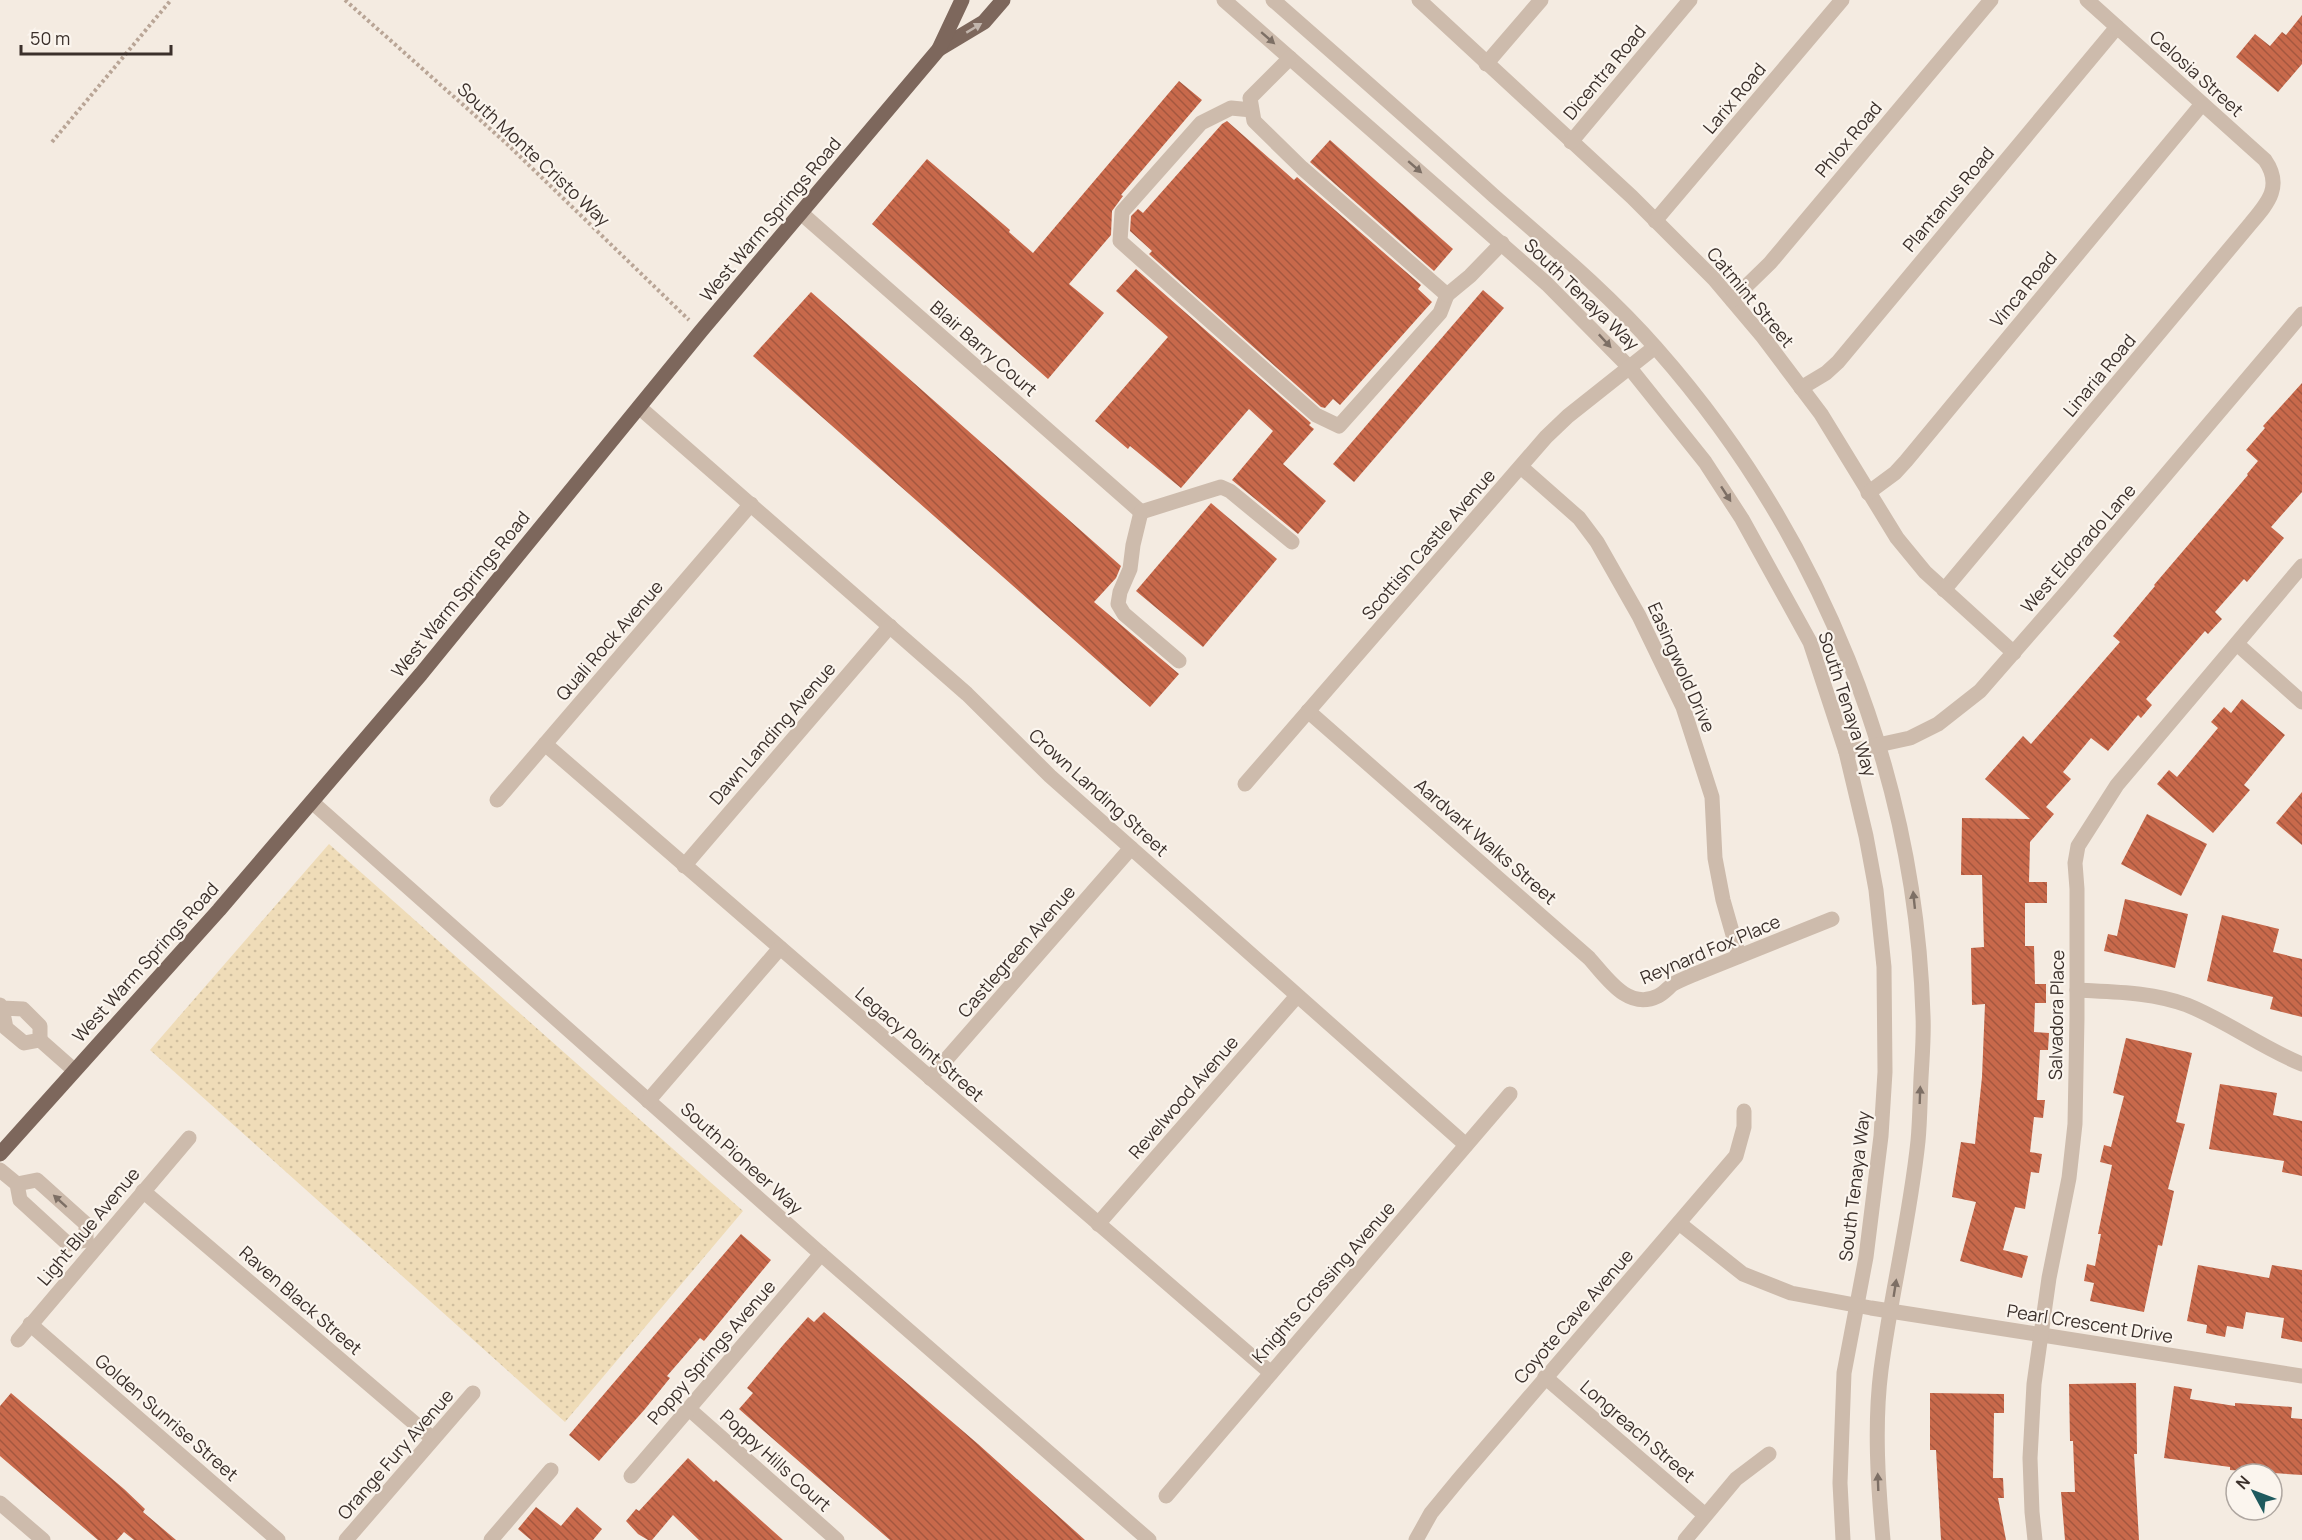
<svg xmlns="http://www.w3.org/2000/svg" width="2302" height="1540" font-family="Manrope,sans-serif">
<defs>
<pattern id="sand-dots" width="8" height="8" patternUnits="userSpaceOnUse" patternTransform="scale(1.5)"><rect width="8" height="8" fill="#efdcb8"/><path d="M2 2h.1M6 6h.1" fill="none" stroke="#cebd9e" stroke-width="1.8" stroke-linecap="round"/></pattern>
<pattern id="building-back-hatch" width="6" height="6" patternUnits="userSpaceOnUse" patternTransform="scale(1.5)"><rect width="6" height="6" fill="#c8694b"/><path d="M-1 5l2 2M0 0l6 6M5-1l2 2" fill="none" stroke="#a4573f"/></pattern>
</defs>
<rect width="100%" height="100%" fill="#f4ebe1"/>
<path fill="url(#sand-dots)" d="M 329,844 L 743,1211 L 565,1422 L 150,1050 Z"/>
<g fill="url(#building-back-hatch)">
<path d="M 2302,15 L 2302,64 L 2278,92 L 2236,57 L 2255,34 L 2270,46 L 2282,32 L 2286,35 Z"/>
<path d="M 1179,81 L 1202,100 L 1121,195 L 1123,196 L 1112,211 L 1111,235 L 1069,284 L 1104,313 L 1048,379 L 872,224 L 927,159 L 1010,230 L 1009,232 L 1033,253 Z"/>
<path d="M 1227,121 L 1294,180 L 1297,177 L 1421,285 L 1418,289 L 1432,302 L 1340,405 L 1333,399 L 1325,408 L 1321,407 L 1149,254 L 1152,251 L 1130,231 L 1131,216 L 1138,209 L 1143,213 L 1222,124 Z"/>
<path d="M 1330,140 L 1453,249 L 1434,271 L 1310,162 Z"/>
<path d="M 1136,269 L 1311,423 L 1309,425 L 1314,429 L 1283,464 L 1326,501 L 1298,534 L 1232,480 L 1273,431 L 1249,409 L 1181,488 L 1130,446 L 1128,449 L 1095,421 L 1168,337 L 1116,291 Z"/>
<path d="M 1483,290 L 1504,308 L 1354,482 L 1333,464 Z"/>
<path d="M 811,292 L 1121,566 L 1116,578 L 1094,602 L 1179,674 L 1150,707 L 753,356 Z"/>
<path d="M 2302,383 L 2302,492 L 2271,527 L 2284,538 L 2247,582 L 2244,579 L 2215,612 L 2222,619 L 2208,634 L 2205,631 L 2146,699 L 2152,705 L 2141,718 L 2138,715 L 2108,751 L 2091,738 L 2063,772 L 2071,779 L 2046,807 L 2054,814 L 2030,842 L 2029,882 L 2047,882 L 2047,903 L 2025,903 L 2025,946 L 2034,946 L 2035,984 L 2046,984 L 2046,1003 L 2035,1003 L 2034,1032 L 2049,1033 L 2048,1050 L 2040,1050 L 2037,1100 L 2045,1100 L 2043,1118 L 2034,1117 L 2030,1152 L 2042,1154 L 2039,1173 L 2031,1172 L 2025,1209 L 2015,1207 L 2003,1250 L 2028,1256 L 2022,1278 L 1960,1261 L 1976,1202 L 1952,1197 L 1961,1142 L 1975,1144 L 1982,1077 L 1985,1004 L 1972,1005 L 1971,948 L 1984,947 L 1982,875 L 1961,875 L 1962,818 L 2030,819 L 1985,779 L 2023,736 L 2031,744 L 2120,642 L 2113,636 L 2155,586 L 2154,585 L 2248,475 L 2247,474 L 2258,461 L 2246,450 L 2265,428 L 2263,426 Z"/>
<path d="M 1211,503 L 1277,559 L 1203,647 L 1136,591 Z"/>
<path d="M 2242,699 L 2285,735 L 2244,785 L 2250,790 L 2213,833 L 2157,784 L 2169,770 L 2177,777 L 2218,728 L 2211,722 L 2224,707 L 2231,713 Z"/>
<path d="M 2302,792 L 2302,845 L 2276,823 Z"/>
<path d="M 2147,814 L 2207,844 L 2181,896 L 2121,864 Z"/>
<path d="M 2125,899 L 2188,914 L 2175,968 L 2104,951 L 2108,934 L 2117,936 Z"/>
<path d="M 2222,915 L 2279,929 L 2273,952 L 2302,959 L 2302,1017 L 2270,1009 L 2273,997 L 2207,981 Z"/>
<path d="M 2126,1038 L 2192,1053 L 2176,1122 L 2185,1124 L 2168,1189 L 2174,1191 L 2162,1246 L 2158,1245 L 2144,1312 L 2090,1301 L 2094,1283 L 2084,1281 L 2087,1264 L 2095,1266 L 2101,1234 L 2098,1234 L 2112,1165 L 2100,1162 L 2104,1145 L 2111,1147 L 2124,1096 L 2113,1093 Z"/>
<path d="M 2220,1084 L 2277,1093 L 2273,1115 L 2302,1121 L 2302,1176 L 2282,1172 L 2284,1161 L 2209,1149 Z"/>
<path d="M 741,1234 L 771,1260 L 704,1341 L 700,1338 L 667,1376 L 670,1378 L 645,1409 L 599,1461 L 569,1435 Z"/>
<path d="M 2198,1265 L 2269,1278 L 2272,1265 L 2302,1270 L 2302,1342 L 2281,1338 L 2284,1318 L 2246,1312 L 2243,1329 L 2227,1326 L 2225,1337 L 2206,1333 L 2207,1325 L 2187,1321 Z"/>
<path d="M 824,1312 L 978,1444 L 1085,1540 L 890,1540 L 780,1445 L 739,1409 L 753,1393 L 747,1388 L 784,1344 L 808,1317 L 814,1322 Z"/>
<path d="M 2136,1383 L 2137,1454 L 2134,1454 L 2139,1540 L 2065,1540 L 2061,1492 L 2075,1492 L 2073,1441 L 2070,1441 L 2069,1384 Z"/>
<path d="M 2174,1386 L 2192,1389 L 2190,1399 L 2235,1406 L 2235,1403 L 2292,1407 L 2291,1418 L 2302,1419 L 2302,1475 L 2230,1470 L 2230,1467 L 2164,1458 Z"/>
<path d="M 11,1393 L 124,1489 L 145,1509 L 143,1512 L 176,1540 L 134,1540 L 124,1532 L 117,1540 L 98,1540 L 0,1456 L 0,1406 Z"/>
<path d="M 1930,1393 L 2004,1394 L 2004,1413 L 1994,1413 L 1993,1478 L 2003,1478 L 2004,1498 L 1998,1498 L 2006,1540 L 1941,1540 L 1936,1450 L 1930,1450 Z"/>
<path d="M 688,1458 L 714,1482 L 716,1480 L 783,1540 L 699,1540 L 673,1515 L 652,1540 L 648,1540 L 638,1534 L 626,1521 L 636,1509 L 639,1511 Z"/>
<path d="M 536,1507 L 561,1526 L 577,1507 L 602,1529 L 593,1540 L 531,1540 L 518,1529 Z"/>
</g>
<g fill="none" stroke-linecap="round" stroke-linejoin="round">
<g stroke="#b9a596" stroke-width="4" stroke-dasharray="3 3" stroke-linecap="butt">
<path d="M 345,0 L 506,143 L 689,320"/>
<path d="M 52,142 L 171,0"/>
</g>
<g stroke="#cdbbac" stroke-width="15">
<path d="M 1224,0 L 1547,284 L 1629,367 L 1705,462 L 1742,519 L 1810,642 L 1846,752 L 1866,836 L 1876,890 L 1884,967 L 1885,1072 L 1881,1136 L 1866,1257 L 1844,1373 L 1840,1483 L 1843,1540"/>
<path d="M 1273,0 C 1347,65 1421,130 1494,196 C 1550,245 1608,293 1657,349 C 1819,533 1916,770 1923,1016 C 1924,1037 1922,1058 1921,1078 C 1920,1099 1920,1120 1918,1141 C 1910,1218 1891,1294 1881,1370 C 1874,1425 1878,1485 1883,1540"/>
<path d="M 1419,0 L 1632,197 L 1714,279 L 1763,337 L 1821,414 L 1897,538 L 1925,572 L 2014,653"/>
<path d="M 1486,64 L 1541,0"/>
<path d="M 1252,110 L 1231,108 L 1201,123 L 1122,212 L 1120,241 L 1316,415 L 1339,426 L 1440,313 L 1447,295 L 1302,168 L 1254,121 L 1250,98 L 1290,58"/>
<path d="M 1571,142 L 1690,0"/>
<path d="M 801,213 L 1141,512"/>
<path d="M 1655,221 L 1842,0"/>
<path d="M 1447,295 L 1470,276 L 1502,243"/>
<path d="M 1732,300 L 1770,263 L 1991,0"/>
<path d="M 1801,388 L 1826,373 L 1838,362 L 2117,27"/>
<path d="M 639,407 L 967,694 L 1050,776 L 1466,1145"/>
<path d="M 1521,467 L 1579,518 L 1597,542 L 1639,616 L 1683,707 L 1712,797 L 1715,858 L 1723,900 L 1739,956"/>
<path d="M 1868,493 L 1895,473 L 1906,461 L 2202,104"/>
<path d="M 1141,512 L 1133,545 L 1130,569 L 1120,592 L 1118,604 L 1124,614 L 1179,661"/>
<path d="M 1141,512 L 1221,487 L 1230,491 L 1292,542"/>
<path d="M 1944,590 L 2251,223 C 2268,203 2283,186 2265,160 L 2087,0"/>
<path d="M 2237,644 L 2302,702"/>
<path d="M 1308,711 L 1589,958 C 1607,978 1628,1011 1658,996 C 1664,993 1668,988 1673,984 C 1680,980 1688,977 1695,974 L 1832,919"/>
<path d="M 545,744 L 1271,1373"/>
<path d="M 1846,752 L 1910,738 L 1938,724 L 1980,691 L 2069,589 L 2302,314"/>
<path d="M 1245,784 L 1546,437 L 1568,416 L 1655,347"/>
<path d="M 497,800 L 751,504"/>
<path d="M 312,802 L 821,1254 L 1149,1540"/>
<path d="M 684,866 L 890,626"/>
<path d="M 2077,990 C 2114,992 2152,992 2187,1005 C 2227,1021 2262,1048 2302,1064"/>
<path d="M 0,1005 L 2,1008 L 23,1009 L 40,1026 L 40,1040 L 24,1043 L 6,1028 L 2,1008"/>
<path d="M 40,1040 L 74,1070"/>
<path d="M 930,1078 L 1131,848"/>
<path d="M 648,1101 L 780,948"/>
<path d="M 0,1170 L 17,1184 L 20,1200 L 68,1244 L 86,1240"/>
<path d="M 17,1184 L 37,1180 L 86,1224 L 86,1240"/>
<path d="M 143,1191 L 433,1439"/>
<path d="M 1679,1223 L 1743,1274 L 1791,1293 L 1871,1308 L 2302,1376"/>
<path d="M 1098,1224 L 1297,996"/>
<path d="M 30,1324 L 278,1540"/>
<path d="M 18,1340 L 189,1138"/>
<path d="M 1545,1377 L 1705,1515"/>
<path d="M 689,1409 L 837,1540"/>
<path d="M 631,1476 L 821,1254"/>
<path d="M 1166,1496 L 1510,1094"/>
<path d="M 0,1503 L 43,1540"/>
<path d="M 346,1540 L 473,1393"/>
<path d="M 491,1540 L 551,1470"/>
<path d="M 1416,1540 L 1431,1513 L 1459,1479 L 1736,1156 L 1744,1127 L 1744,1111"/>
<path d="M 1685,1540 L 1736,1479 L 1769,1454"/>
<path d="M 2035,1540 L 2032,1512 L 2030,1458 L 2034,1384 L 2049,1278 L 2069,1178 L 2075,1124 L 2077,1018 L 2077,889 L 2075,863 L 2078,846 L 2117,785 L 2302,566"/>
</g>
<g stroke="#7d675c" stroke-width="15">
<path d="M 939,49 L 984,22 L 1003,0"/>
<path d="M 0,1154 L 219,910 L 421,674 L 701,331 L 939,49 L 962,0"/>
</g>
</g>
<defs><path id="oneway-solid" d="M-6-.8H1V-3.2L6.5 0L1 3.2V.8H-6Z" transform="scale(1.5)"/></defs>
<use fill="#c2b5ac" href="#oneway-solid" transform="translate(974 28) rotate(-31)"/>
<g fill="#7d6f65">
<use href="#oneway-solid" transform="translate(1268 38) rotate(41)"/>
<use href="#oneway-solid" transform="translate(1415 167) rotate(41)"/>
<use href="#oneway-solid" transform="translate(1605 341) rotate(47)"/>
<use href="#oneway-solid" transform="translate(1726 494) rotate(57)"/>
<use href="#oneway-solid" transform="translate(1914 900) rotate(-96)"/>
<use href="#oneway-solid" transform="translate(1920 1095) rotate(-88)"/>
<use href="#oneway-solid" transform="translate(60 1201) rotate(-138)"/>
<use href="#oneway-solid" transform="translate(1895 1288) rotate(-81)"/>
<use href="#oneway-solid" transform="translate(1878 1482) rotate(-92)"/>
</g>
<g text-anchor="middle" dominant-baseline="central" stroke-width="4.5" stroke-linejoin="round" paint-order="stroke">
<g font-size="18" fill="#3b302b" stroke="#fbf5ee">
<text transform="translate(1604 72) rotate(-50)">Dicentra Road</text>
<text transform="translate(2197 73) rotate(42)">Celosia Street</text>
<text transform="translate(1734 98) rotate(-50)">Larix Road</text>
<text transform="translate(1848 139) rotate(-50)">Phlox Road</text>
<text transform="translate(534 154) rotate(43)">South Monte Cristo Way</text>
<text transform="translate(1948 199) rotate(-50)">Plantanus Road</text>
<text transform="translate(770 219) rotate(-50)">West Warm Springs Road</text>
<text transform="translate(2023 289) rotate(-50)">Vinca Road</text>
<text transform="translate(1582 294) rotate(44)">South Tenaya Way</text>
<text transform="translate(1751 297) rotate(50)">Catmint Street</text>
<text transform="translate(984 348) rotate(41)">Blair Barry Court</text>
<text transform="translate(2099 375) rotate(-50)">Linaria Road</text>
<text transform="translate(1428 544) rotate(-49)">Scottish Castle Avenue</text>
<text transform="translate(2078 548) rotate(-49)">West Eldorado Lane</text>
<text transform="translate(460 594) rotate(-51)">West Warm Springs Road</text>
<text transform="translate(609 640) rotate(-49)">Quali Rock Avenue</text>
<text transform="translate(1682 667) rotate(66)">Easingwold Drive</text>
<text transform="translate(1848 704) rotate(72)">South Tenaya Way</text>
<text transform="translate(772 733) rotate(-49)">Dawn Landing Avenue</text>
<text transform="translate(1099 792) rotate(42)">Crown Landing Street</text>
<text transform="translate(1486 841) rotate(41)">Aardvark Walks Street</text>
<text transform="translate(1710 949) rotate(-23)">Reynard Fox Place</text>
<text transform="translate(1016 951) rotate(-49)">Castlegreen Avenue</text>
<text transform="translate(145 962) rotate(-48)">West Warm Springs Road</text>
<text transform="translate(2056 1015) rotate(-89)">Salvadora Place</text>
<text transform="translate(920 1044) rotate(41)">Legacy Point Street</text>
<text transform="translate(1183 1097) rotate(-49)">Revelwood Avenue</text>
<text transform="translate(742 1158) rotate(42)">South Pioneer Way</text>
<text transform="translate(1854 1186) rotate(-83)">South Tenaya Way</text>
<text transform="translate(88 1226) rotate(-50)">Light Blue Avenue</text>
<text transform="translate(1323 1282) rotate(-49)">Knights Crossing Avenue</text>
<text transform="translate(301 1300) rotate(41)">Raven Black Street</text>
<text transform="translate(1573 1316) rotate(-49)">Coyote Cave Avenue</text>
<text transform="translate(2090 1323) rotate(9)">Pearl Crescent Drive</text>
<text transform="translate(711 1352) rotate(-49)">Poppy Springs Avenue</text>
<text transform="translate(167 1417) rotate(41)">Golden Sunrise Street</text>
<text transform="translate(1638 1431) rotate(41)">Longreach Street</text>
<text transform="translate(395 1454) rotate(-49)">Orange Fury Avenue</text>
<text transform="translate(776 1460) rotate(42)">Poppy Hills Court</text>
</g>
</g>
<g transform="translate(2254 1492) rotate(311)"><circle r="28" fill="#fbf5ee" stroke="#aea6a0" stroke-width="1.5"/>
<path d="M0-4.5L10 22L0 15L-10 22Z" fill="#1f5a5e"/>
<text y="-9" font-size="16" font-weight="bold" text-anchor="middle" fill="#3b302b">N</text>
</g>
<path d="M21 45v9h150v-9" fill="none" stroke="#3b302b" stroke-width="3"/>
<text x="30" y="45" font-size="18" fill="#3b302b" stroke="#fbf5ee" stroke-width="4.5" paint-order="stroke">50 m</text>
</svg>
